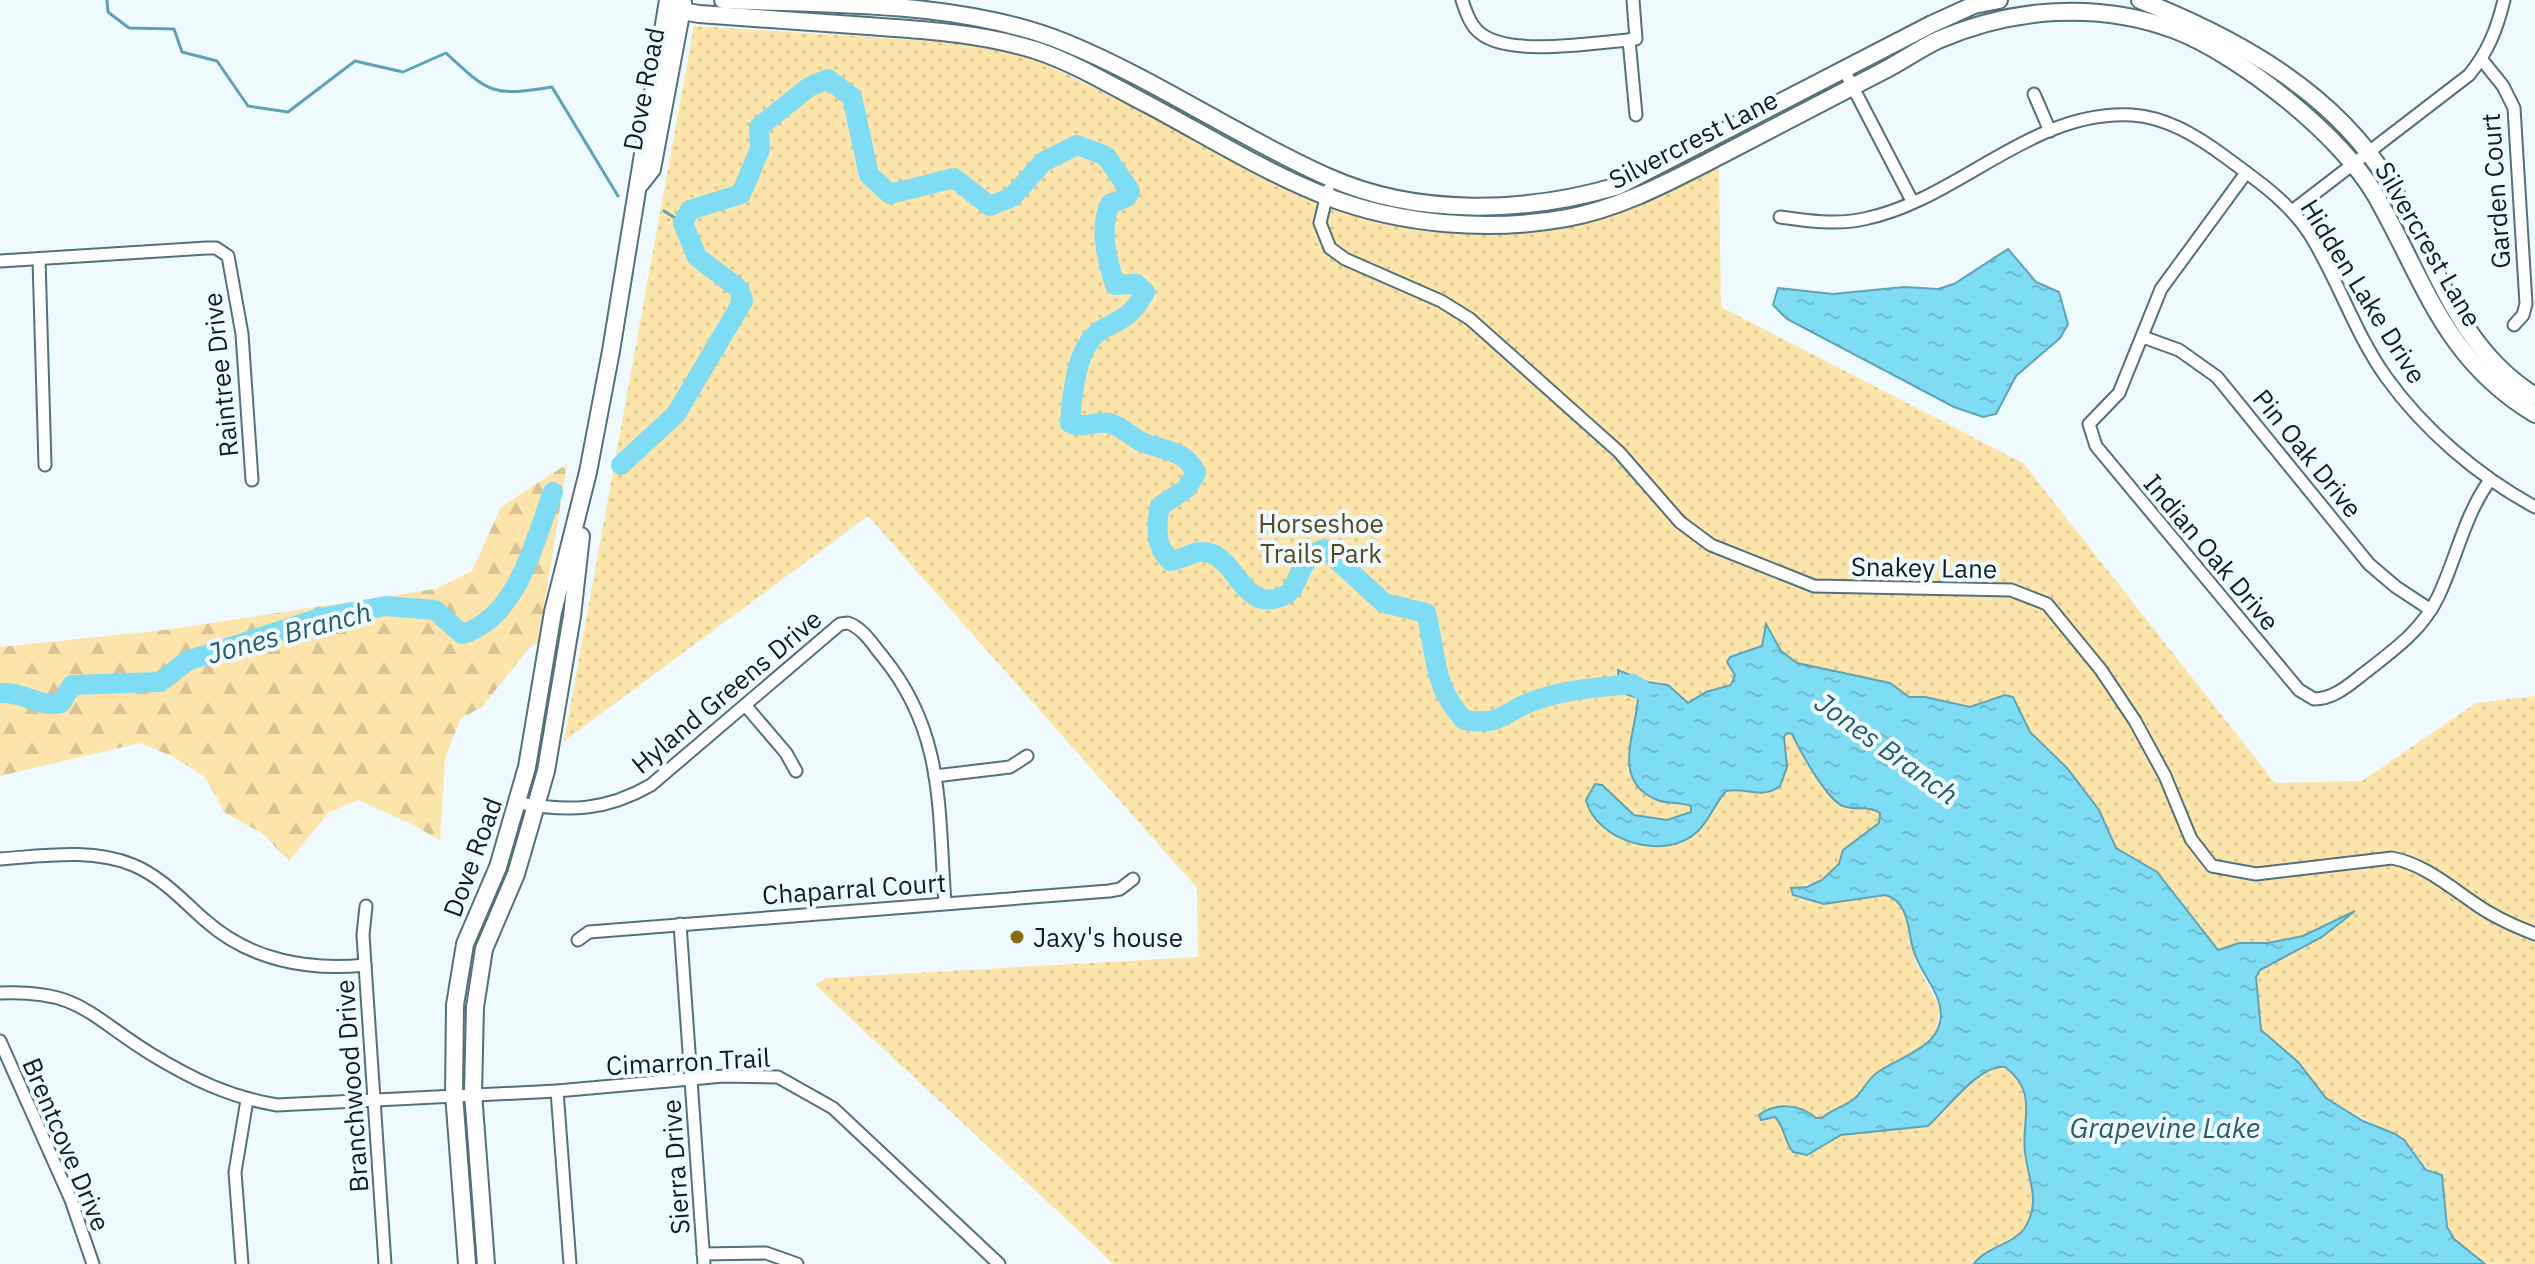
<svg xmlns="http://www.w3.org/2000/svg" width="2535" height="1264" font-family="'IBM Plex Sans',sans-serif">
<defs>
<pattern id="forest-firs" width="22" height="20" patternUnits="userSpaceOnUse" patternTransform="scale(2)"><rect width="22" height="20" fill="#fde4aa"/><path d="M5 1l3.5 6h-7zM16 11l3.5 6h-7z" fill="#d8c392"/></pattern>
<pattern id="park-dots" width="8" height="8" patternUnits="userSpaceOnUse" patternTransform="scale(2)"><rect width="8" height="8" fill="#fde4aa"/><path d="M2 2h.1M6 6h.1" fill="none" stroke="#d8c392" stroke-width="1.8" stroke-linecap="round"/></pattern>
<pattern id="water-ripples" width="26" height="14" patternUnits="userSpaceOnUse" patternTransform="scale(2)"><rect width="26" height="14" fill="#7fdcf5"/><path d="M2 4q2-2 4 0t4 0M15 11q2-2 4 0t4 0" fill="none" stroke="#6dbcd2"/></pattern>
</defs>
<rect width="100%" height="100%" fill="#eefafe"/>
<path fill="url(#forest-firs)" d="M 567,464 L 538,643 L 529,648 L 482,707 L 461,718 L 445,758 L 440,841 L 416,826 L 358,800 L 328,813 L 289,861 L 262,833 L 225,813 L 205,777 L 172,756 L 140,743 L 0,776 L 0,647 L 165,630 L 435,589 L 472,571 L 501,507 Z"/>
<path fill="url(#park-dots)" d="M 694,26 L 964,43 L 1024,54 L 1362,215 L 1440,231 L 1503,235 L 1598,220 L 1719,166 L 1721,307 L 2023,463 L 2275,783 L 2362,781 L 2476,703 L 2535,696 L 2535,1264 C 2520,1264 2497,1264 2484,1263 C 2459,1253 2432,1216 2444,1189 L 2404,1140 L 2326,1098 L 2298,1062 L 2261,1030 L 2256,977 L 2260,970 L 2322,937 L 2354,912 L 2303,936 L 2268,943 L 2239,943 L 2218,950 L 2175,893 L 2136,860 L 2116,848 L 2099,809 L 2067,768 L 2030,732 L 2013,697 L 2005,695 L 1970,707 L 1935,698 L 1909,697 L 1890,683 L 1797,663 L 1786,657 L 1763,628 L 1762,646 L 1743,652 L 1733,668 L 1735,675 L 1731,685 L 1706,692 L 1688,703 L 1660,682 L 1646,682 L 1637,676 L 1632,695 L 1638,698 L 1669,804 L 1691,806 L 1691,812 C 1661,835 1621,811 1602,785 L 1593,817 L 1616,836 L 1696,833 L 1726,791 L 1737,789 L 1748,793 L 1784,746 L 1787,733 L 1792,734 C 1802,755 1826,802 1850,808 C 1861,812 1869,805 1880,812 L 1880,823 L 1843,850 L 1839,865 L 1822,880 L 1791,889 L 1794,895 L 1824,904 L 1885,894 L 1902,905 L 1916,963 L 1940,1008 L 1936,1032 L 1907,1059 L 1883,1069 L 1856,1098 L 1822,1118 L 1817,1118 C 1800,1104 1778,1102 1759,1115 C 1775,1118 1780,1117 1782,1134 L 1817,1150 L 1841,1135 L 1928,1126 C 1946,1110 1979,1064 2005,1067 C 2039,1092 2021,1119 2025,1152 C 2028,1180 2042,1202 2023,1229 C 2012,1245 1984,1248 1974,1264 L 1114,1264 L 815,985 L 826,978 L 1198,957 L 1197,888 L 868,516 L 564,741 Z"/>
<g fill="url(#water-ripples)" stroke="#5ea3b5" stroke-width="2">
<path d="M 2008,249 L 2036,282 L 2059,292 L 2068,324 L 2060,338 L 2016,376 L 1996,414 L 1983,417 L 1954,407 L 1787,319 L 1773,305 L 1778,288 L 1833,294 L 1904,287 L 1938,289 L 1954,284 Z"/>
<path d="M 1766,624 L 1781,651 L 1797,663 L 1890,683 L 1909,697 L 1925,697 L 1970,707 L 2005,695 L 2013,697 L 2030,732 L 2067,768 L 2099,810 L 2116,848 L 2157,872 L 2218,950 L 2239,943 L 2268,943 L 2303,936 L 2355,911 L 2322,937 L 2260,970 L 2256,977 L 2261,1030 L 2298,1062 L 2326,1098 L 2363,1121 L 2395,1134 L 2404,1140 L 2426,1170 L 2442,1175 L 2447,1227 L 2454,1239 L 2485,1264 L 1974,1264 C 1984,1248 2012,1245 2024,1229 C 2042,1202 2028,1180 2025,1152 C 2021,1120 2039,1092 2005,1067 C 1979,1064 1946,1110 1928,1126 L 1841,1135 L 1807,1155 L 1793,1152 C 1784,1141 1784,1125 1775,1117 L 1761,1120 L 1759,1115 C 1777,1102 1800,1104 1816,1118 L 1822,1118 C 1832,1109 1844,1107 1854,1099 C 1863,1092 1867,1079 1878,1072 C 1902,1055 1948,1046 1940,1006 C 1935,984 1917,969 1912,945 C 1908,926 1907,900 1885,895 L 1824,904 L 1793,895 L 1791,888 L 1807,887 L 1822,880 L 1839,864 L 1843,850 L 1879,823 L 1880,813 C 1869,805 1856,811 1843,806 C 1827,800 1800,751 1792,734 L 1787,733 L 1784,737 L 1787,767 L 1780,786 C 1761,800 1747,787 1726,791 C 1715,803 1709,821 1697,832 C 1664,862 1596,841 1586,800 L 1595,784 L 1602,785 L 1634,815 L 1667,820 L 1691,812 L 1691,806 C 1679,801 1667,805 1655,799 C 1611,780 1636,733 1638,698 L 1619,692 L 1618,670 L 1647,682 L 1668,685 L 1688,703 L 1706,692 L 1731,685 L 1735,675 L 1727,662 L 1730,657 L 1762,646 Z"/>
</g>
<g fill="none" stroke-linecap="round" stroke-linejoin="round">
<g stroke="#5ea3b5" stroke-width="3">
<path d="M 107,0 L 108,12 L 129,28 L 174,29 L 182,52 L 217,61 L 248,106 L 288,112 L 355,61 L 403,72 L 446,53 C 489,93 492,97 552,87 L 618,196"/>
<path d="M 664,211 L 683,223"/>
</g>
<g stroke="#7fdcf5" stroke-width="20">
<path d="M 621,465 L 676,414 L 743,301 L 739,289 L 697,257 L 683,223 L 690,210 L 741,194 L 760,149 L 759,127 L 809,87 L 828,79 L 852,97 L 869,175 L 890,194 L 954,178 L 990,206 L 1012,197 L 1043,162 L 1077,145 L 1106,156 L 1130,191 L 1127,197 L 1110,204 C 1099,228 1107,260 1115,285 L 1136,284 L 1145,292 C 1132,316 1125,317 1103,329 C 1076,343 1072,396 1070,423 C 1083,429 1095,421 1108,423 C 1121,425 1131,437 1142,442 C 1163,451 1185,449 1196,473 L 1186,489 L 1160,506 C 1156,527 1155,546 1170,561 C 1180,560 1191,553 1200,552 C 1236,549 1239,613 1281,597 C 1304,589 1293,558 1325,549 L 1384,603 L 1426,613 C 1437,656 1432,685 1464,720 C 1507,726 1503,710 1539,699 C 1570,689 1601,687 1633,684 L 1643,691"/>
<path d="M 0,693 C 23,691 38,708 61,703 L 72,685 L 160,682 L 187,661 L 320,618 L 386,606 L 435,610 L 462,634 C 518,618 534,541 553,492"/>
</g>
<defs>
<g id="street">
<path d="M 1462,0 C 1466,12 1470,25 1480,33 C 1509,57 1592,43 1629,40"/>
<path d="M 1629,40 L 1636,115"/>
<path d="M 1629,40 L 1636,39 L 1633,0"/>
<path d="M 2482,60 L 2503,86 L 2514,108 L 2526,304 L 2523,315 L 2514,325"/>
<path d="M 1844,70 L 1912,201"/>
<path d="M 2034,94 L 2050,131"/>
<path d="M 2246,173 L 2161,289 L 2119,393 L 2089,424 L 2096,446 L 2299,690 L 2314,699 C 2335,699 2351,683 2367,671 C 2395,649 2422,630 2438,597 C 2457,557 2464,516 2490,480"/>
<path d="M 1328,190 L 1320,223 L 1330,248 L 1345,259 L 1441,301 L 1470,319 L 1619,452 L 1680,522 L 1711,545 L 1814,586 L 2011,590 L 2047,604 L 2101,670 L 2135,721 L 2165,776 L 2191,839 L 2212,866 L 2256,874 L 2392,858 C 2423,864 2448,885 2474,903 C 2492,916 2514,926 2535,934"/>
<path d="M 2292,211 L 2469,75 C 2488,52 2497,29 2504,0"/>
<path d="M 1780,217 C 1808,221 1836,225 1864,219 C 1958,200 2032,109 2132,115 C 2166,117 2197,136 2224,156 C 2255,179 2287,200 2309,233 C 2338,279 2354,332 2386,377 C 2424,430 2478,476 2535,507"/>
<path d="M 39,259 L 45,465"/>
<path d="M 0,261 L 207,248 L 216,248 L 228,256 L 242,334 L 252,480"/>
<path d="M 2143,337 L 2179,350 L 2217,377 L 2369,564 L 2396,587 L 2431,610"/>
<path d="M 745,705 L 786,753 L 796,771"/>
<path d="M 935,776 L 1010,767 L 1027,756"/>
<path d="M 519,803 C 569,812 606,811 651,785 L 840,624 L 848,623 C 863,628 873,645 883,657 C 945,733 938,810 945,903"/>
<path d="M 0,859 C 43,856 92,848 133,865 C 162,877 183,901 206,921 C 250,960 308,971 365,965"/>
<path d="M 366,906 L 363,935 L 385,1264"/>
<path d="M 680,924 L 704,1264"/>
<path d="M 578,940 L 589,932 L 1109,891 L 1120,889 L 1133,879"/>
<path d="M 0,993 C 81,990 89,1016 151,1054 C 192,1079 229,1097 277,1105 L 557,1091 L 724,1076 L 778,1077 L 833,1108 L 999,1264"/>
<path d="M 0,1041 L 71,1200 L 93,1264"/>
<path d="M 557,1091 L 570,1264"/>
<path d="M 703,1254 L 766,1253 L 797,1264"/>
<path d="M 242,1264 L 235,1172 L 247,1100"/>
</g>
<g id="secondary">
<path d="M 668,0 L 682,11 L 699,14 C 756,18 812,22 868,26 C 925,30 980,33 1035,50 C 1075,63 1112,86 1149,105 C 1207,136 1266,173 1328,197 C 1402,225 1490,232 1567,218 C 1616,209 1661,186 1704,164 C 1764,133 1823,102 1883,71 C 1901,62 1919,49 1938,40 C 2012,8 2098,1 2175,30 C 2240,55 2341,135 2376,196 C 2425,282 2444,359 2535,414"/>
<path d="M 723,0 C 835,5 958,0 1064,42 C 1155,79 1238,137 1328,177 C 1417,217 1526,213 1618,186 L 1932,24 L 1974,5 L 1999,0"/>
<path d="M 2140,0 C 2236,38 2335,92 2390,184 C 2436,260 2455,346 2535,396"/>
<path d="M 641,183 L 652,169 L 683,3"/>
<path d="M 467,1264 L 454,1094 L 455,1005 L 465,944 L 498,867 L 527,767 L 553,612 L 588,472 L 611,351 L 668,0"/>
<path d="M 486,1264 L 473,1093 L 475,1007 L 484,949 L 516,874 L 546,771 L 572,616 L 581,536"/>
</g>
</defs>
<use href="#street" stroke="#547179" stroke-width="15"/>
<use href="#secondary" stroke="#547179" stroke-width="20"/>
<use href="#street" stroke="#fff" stroke-width="11"/>
<use href="#secondary" stroke="#fff" stroke-width="16"/>
</g>
<circle fill="#8b6c0c" stroke="#eefafe" stroke-width="3" cx="1017" cy="937" r="8"/>
<g text-anchor="middle" dominant-baseline="central" stroke-width="8" stroke-linejoin="round" paint-order="stroke">
<g font-size="26" fill="#111d20" stroke="#eefafe">
<text transform="translate(643 89) rotate(-79)">Dove Road</text>
<text transform="translate(1693 139) rotate(-27)">Silvercrest Lane</text>
<text transform="translate(2495 191) rotate(-94)">Garden Court</text>
<text transform="translate(2429 244) rotate(60)">Silvercrest Lane</text>
<text transform="translate(2364 291) rotate(58)">Hidden Lake Drive</text>
<text transform="translate(220 375) rotate(-96)">Raintree Drive</text>
<text transform="translate(2308 453) rotate(51)">Pin Oak Drive</text>
<text transform="translate(2212 552) rotate(50)">Indian Oak Drive</text>
<text transform="translate(1924 567) rotate(1)">Snakey Lane</text>
<text transform="translate(726 691) rotate(-40)">Hyland Greens Drive</text>
<text transform="translate(472 857) rotate(-70)">Dove Road</text>
<text transform="translate(854 888) rotate(-4)">Chaparral Court</text>
<text transform="translate(688 1061) rotate(-3)">Cimarron Trail</text>
<text transform="translate(351 1086) rotate(-94)">Branchwood Drive</text>
<text transform="translate(67 1144) rotate(67)">Brentcove Drive</text>
<text transform="translate(675 1167) rotate(-94)">Sierra Drive</text>
</g>
<g font-size="26" fill="#594923" stroke="#eefafe">
<text x="1321" y="523">Horseshoe<tspan x="1321" dy="30">Trails Park</tspan></text>
</g>
<g font-size="26" fill="#111d20" stroke="#eefafe" text-anchor="start">
<text x="1033" y="937">Jaxy's house</text>
</g>
<g font-size="28" font-style="italic" fill="#285d6a" stroke="#eefafe">
<text transform="translate(289 632) rotate(-15)">Jones Branch</text>
<text transform="translate(1887 748) rotate(36)">Jones Branch</text>
<text x="2165" y="1127">Grapevine Lake</text>
</g>
</g>
</svg>
